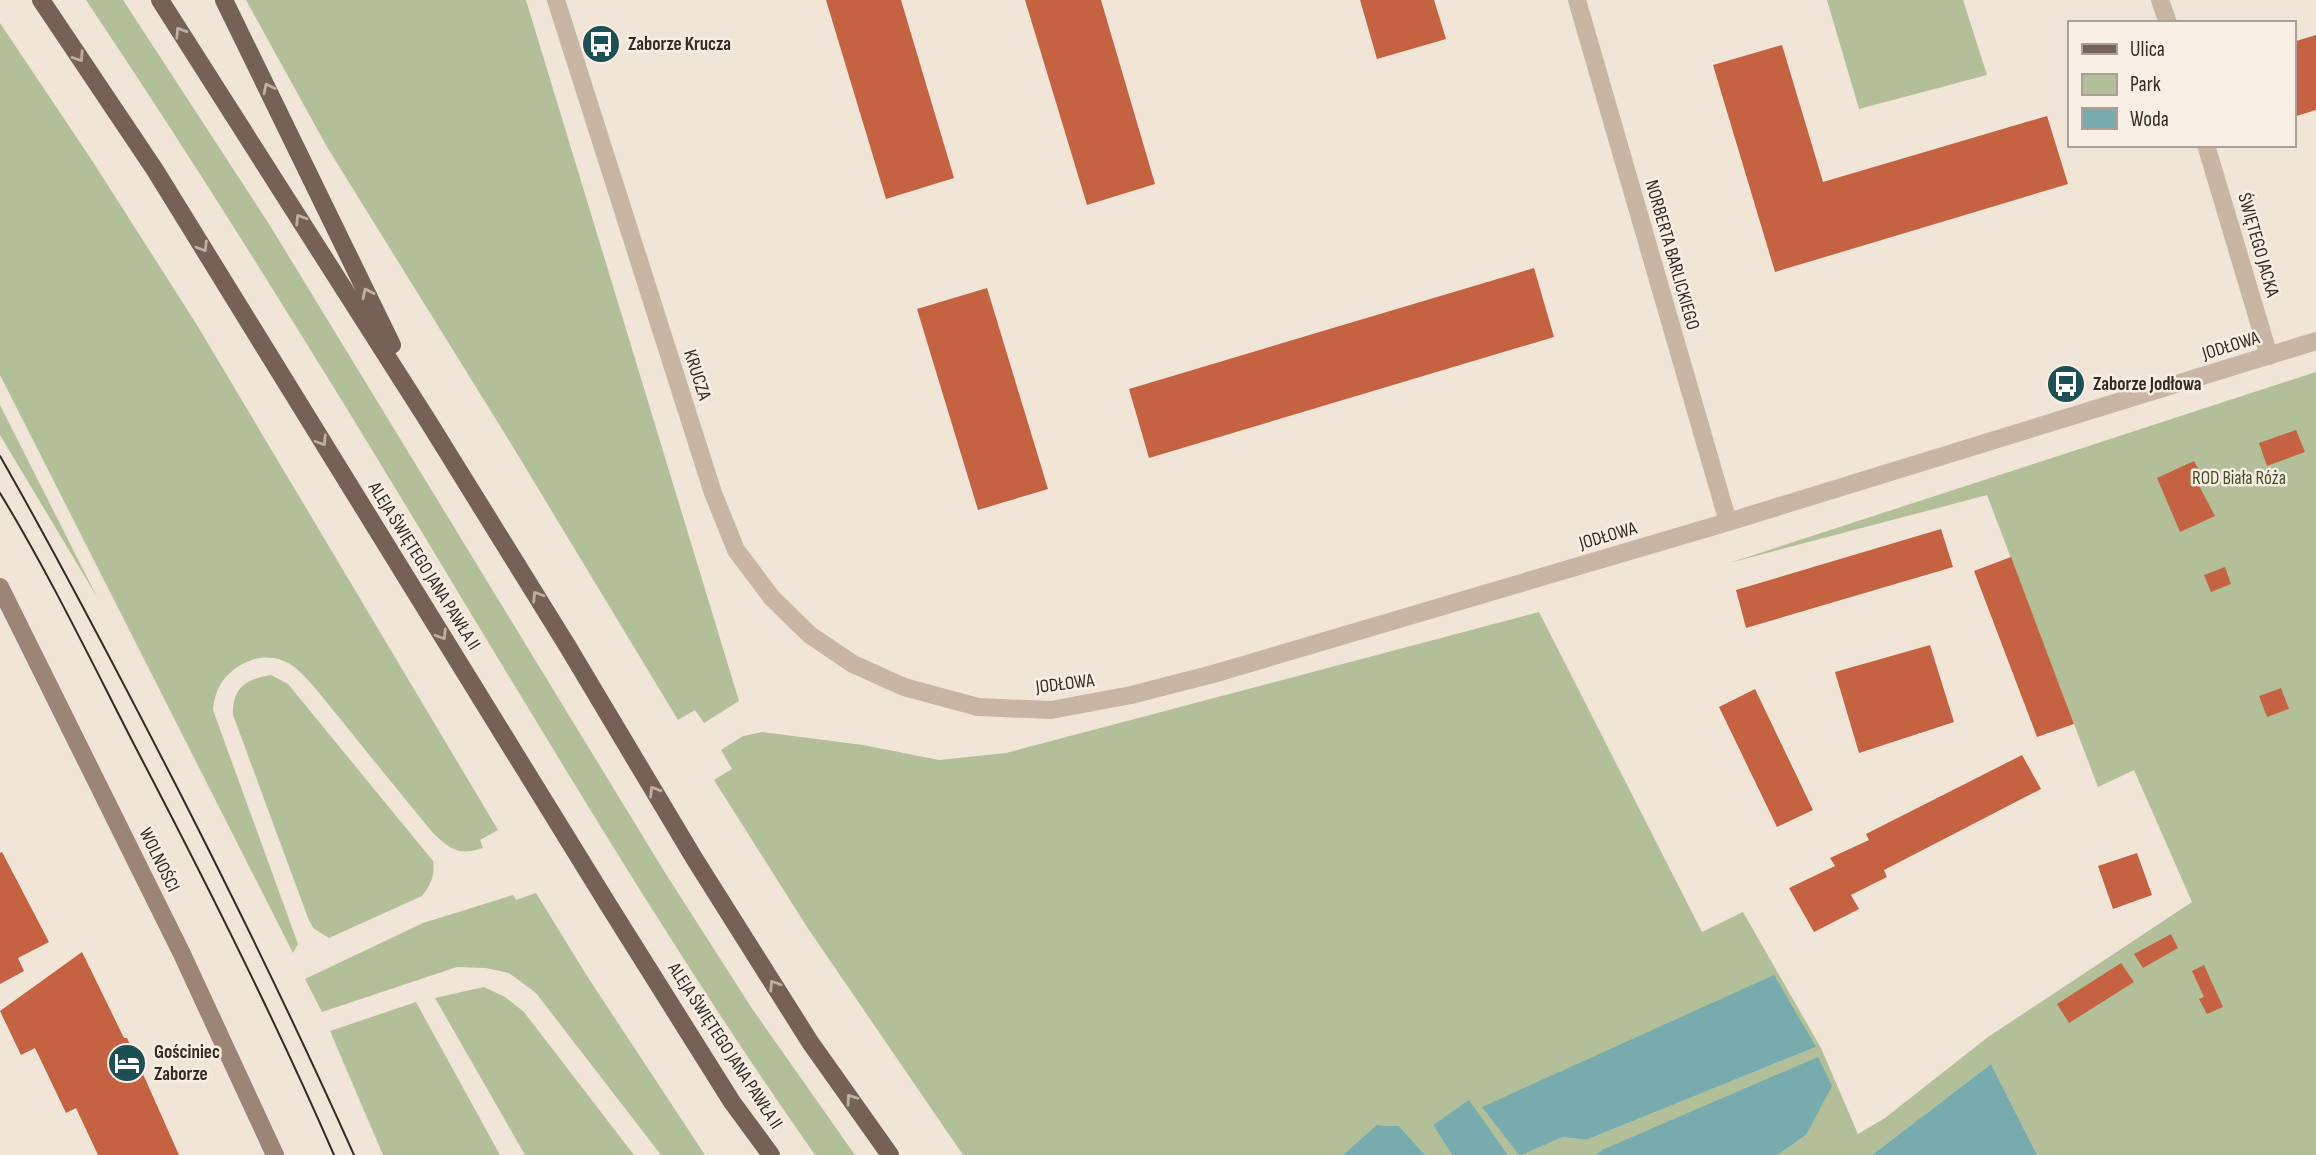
<svg xmlns="http://www.w3.org/2000/svg" width="2316" height="1155" font-family="'Sofia Sans Condensed',sans-serif">
<rect width="100%" height="100%" fill="#f1e5d8"/>
<g fill="#b2bf98">
<path d="M 86,0 L 123,0 L 269,224 L 664,871 L 751,1007 L 855,1155 L 815,1155 C 694,983 585,802 476,622 C 350,412 222,203 86,0 Z"/>
<path d="M 246,0 L 526,0 L 739,701 L 704,723 L 695,710 L 678,720 L 510,442 L 327,147 Z"/>
<path d="M 1827,0 L 1963,0 L 1987,75 L 1859,109 Z"/>
<path d="M 0,23 L 93,162 L 197,325 L 498,830 L 480,840 L 483,848 C 459,856 451,850 433,833 C 401,794 369,755 338,716 C 326,702 305,673 290,664 C 274,654 254,656 239,666 C 222,677 215,690 213,710 L 298,944 L 293,953 L 0,375 Z"/>
<path d="M 2316,372 L 2316,1155 L 2037,1155 L 1991,1064 L 1872,1155 L 1778,1155 L 1806,1135 L 1602,1150 L 1596,1155 L 1522,1155 L 1563,1137 L 1586,1140 L 1816,1047 L 1483,1107 L 1519,1155 L 1508,1155 L 1469,1101 L 1433,1125 L 1452,1155 L 1425,1155 L 1399,1126 L 1378,1125 L 1343,1155 L 963,1155 L 807,927 L 714,780 L 732,769 L 721,750 L 743,736 L 762,732 L 863,745 L 939,760 L 1006,753 L 1539,612 L 1702,932 L 1743,912 L 1821,1048 L 1858,1134 L 1885,1118 L 1988,1037 L 2192,902 L 2134,770 L 2098,787 L 1987,495 L 1729,563 Z"/>
<path d="M 0,405 L 97,597 L 0,435 Z"/>
<path d="M 271,675 L 288,684 L 433,861 C 435,876 431,884 422,896 L 329,938 L 313,928 L 308,918 L 233,715 C 232,688 246,679 271,675 Z"/>
<path d="M 536,893 L 587,976 L 705,1155 L 661,1155 L 536,993 L 509,973 L 486,968 L 457,967 L 322,1012 L 305,979 L 423,923 L 513,895 L 516,900 Z"/>
<path d="M 484,987 L 505,997 L 524,1012 L 634,1155 L 525,1155 L 435,998 Z"/>
<path d="M 416,1002 L 500,1155 L 383,1155 L 330,1031 Z"/>
</g>
<g fill="#77abad">
<path d="M 1774,975 L 1816,1047 L 1586,1140 L 1563,1137 L 1522,1155 L 1519,1155 L 1482,1107 Z"/>
<path d="M 1818,1057 L 1832,1086 L 1806,1135 L 1778,1155 L 1596,1155 L 1602,1150 Z"/>
<path d="M 1991,1064 L 2037,1155 L 1872,1155 Z"/>
<path d="M 1469,1100 L 1508,1155 L 1452,1155 L 1433,1125 Z"/>
<path d="M 1377,1125 L 1399,1126 L 1425,1155 L 1343,1155 Z"/>
</g>
<g fill="#c56241">
<path d="M 826,0 L 901,0 L 954,178 L 886,199 Z"/>
<path d="M 1025,0 L 1101,0 L 1155,184 L 1087,205 Z"/>
<path d="M 1360,0 L 1434,0 L 1446,39 L 1377,59 Z"/>
<path d="M 2316,35 L 2316,110 L 2293,117 L 2293,42 Z"/>
<path d="M 1782,45 L 1823,182 L 2047,116 L 2068,184 L 1775,272 L 1713,65 Z"/>
<path d="M 1534,268 L 1554,337 L 1149,458 L 1129,389 Z"/>
<path d="M 987,288 L 1048,489 L 978,510 L 917,309 Z"/>
<path d="M 2296,430 L 2305,452 L 2267,466 L 2259,443 Z"/>
<path d="M 2194,461 L 2201,474 L 2195,478 L 2215,516 L 2180,532 L 2157,478 Z"/>
<path d="M 1941,529 L 1953,567 L 1746,628 L 1736,590 Z"/>
<path d="M 2011,557 L 2074,724 L 2037,737 L 1974,571 Z"/>
<path d="M 2225,567 L 2231,584 L 2211,592 L 2204,575 Z"/>
<path d="M 1930,645 L 1954,722 L 1859,753 L 1835,672 Z"/>
<path d="M 2281,688 L 2289,709 L 2267,717 L 2259,696 Z"/>
<path d="M 1755,689 L 1813,810 L 1777,827 L 1719,707 Z"/>
<path d="M 2022,755 L 2041,789 L 1884,870 L 1887,877 L 1851,895 L 1859,909 L 1814,932 L 1789,888 L 1835,866 L 1830,858 L 1869,840 L 1866,834 Z"/>
<path d="M 2,852 L 49,942 L 18,958 L 24,971 L 0,984 L 0,853 Z"/>
<path d="M 2137,853 L 2152,895 L 2113,909 L 2098,866 Z"/>
<path d="M 2171,934 L 2178,948 L 2143,968 L 2134,954 Z"/>
<path d="M 82,952 L 124,1038 L 127,1038 L 179,1155 L 98,1155 L 76,1108 L 66,1113 L 35,1048 L 21,1055 L 0,1011 Z"/>
<path d="M 2121,963 L 2134,982 L 2069,1023 L 2057,1004 Z"/>
<path d="M 2204,965 L 2223,1007 L 2207,1014 L 2199,999 L 2204,997 L 2192,971 Z"/>
</g>
<g fill="none" stroke-linecap="round" stroke-linejoin="round">
<g stroke="#c8b5a4" stroke-width="18">
<path d="M 556,0 L 713,493 L 736,550 L 772,598 L 810,635 L 853,664 L 904,687 L 978,707 L 1051,710 L 1131,695 L 1213,674 L 1728,522 L 2316,341"/>
<path d="M 1577,0 L 1728,522"/>
<path d="M 2160,0 L 2168,23"/>
<path d="M 2206,145 L 2269,356"/>
</g>
<path stroke="#9c8476" stroke-width="18" d="M 0,587 L 182,954 L 275,1155"/>
<g stroke="#766157" stroke-width="18">
<path d="M 41,0 L 155,170 L 609,906 L 732,1102 L 771,1155"/>
<path d="M 160,0 L 428,421 L 568,647 L 694,858 L 810,1042 L 890,1155"/>
<path d="M 224,0 L 392,345"/>
</g>
<g stroke="#342a26" stroke-width="2">
<path d="M 0,456 C 64,568 123,682 182,797 C 242,915 300,1034 354,1155"/>
<path d="M 0,493 C 51,577 94,667 139,754 C 208,886 275,1019 334,1155"/>
</g>
</g>
<defs><path id="oneway-chevron" d="M-2-3.5L2.5 0L-2 3.5" fill="none" stroke-width="1.6" stroke-linecap="round" stroke-linejoin="round" transform="scale(1.75)"/></defs>
<g stroke="#beafa5">
<use href="#oneway-chevron" transform="translate(180 32) rotate(-123)"/>
<use href="#oneway-chevron" transform="translate(79 57) rotate(56)"/>
<use href="#oneway-chevron" transform="translate(268 88) rotate(-116)"/>
<use href="#oneway-chevron" transform="translate(300 219) rotate(-122)"/>
<use href="#oneway-chevron" transform="translate(203 247) rotate(58)"/>
<use href="#oneway-chevron" transform="translate(367 293) rotate(-116)"/>
<use href="#oneway-chevron" transform="translate(322 441) rotate(58)"/>
<use href="#oneway-chevron" transform="translate(537 596) rotate(-122)"/>
<use href="#oneway-chevron" transform="translate(442 635) rotate(58)"/>
<use href="#oneway-chevron" transform="translate(654 791) rotate(-121)"/>
<use href="#oneway-chevron" transform="translate(774 985) rotate(-122)"/>
<use href="#oneway-chevron" transform="translate(851 1099) rotate(-125)"/>
</g>
<defs>
<symbol id="bus-disc" viewBox="-11 -11 22 22"><circle r="9.5" fill="#1c5054" stroke="#f9efe4"/><path d="M-5-6H5V4H4V6H2V4H-2V6H-4V4H-5ZM-3.5-4V0h7V-4ZM-3.5 1.2v1.5H-2V1.2ZM2 1.2v1.5H3.5V1.2Z" fill="#fff"/></symbol>
<symbol id="hotel-disc" viewBox="-11 -11 22 22"><circle r="9.5" fill="#1c5054" stroke="#f9efe4"/><path d="M-6-4.5h1.5V1H6V5H4.5V3h-9V5H-6ZM-4 0a1.8 1.8 0 1 1 3.6 0ZM.5 0V-2.5h3Q6-2.5 6 0Z" fill="#fff"/></symbol>
</defs>
<g fill-rule="evenodd">
<use href="#bus-disc" x="579" y="22" width="44" height="44"/>
<use href="#bus-disc" x="2044" y="362" width="44" height="44"/>
<use href="#hotel-disc" x="105" y="1041" width="44" height="44"/>
</g>
<g text-anchor="middle" dominant-baseline="central" stroke-width="5" stroke-linejoin="round" paint-order="stroke">
<g font-size="19" font-weight="bold" fill="#342a26" stroke="#f9efe4" text-anchor="start">
<text x="628" y="44">Zaborze Krucza</text>
<text x="2093" y="384">Zaborze Jodłowa</text>
<text x="154" y="1052">Gościniec<tspan x="154" dy="22">Zaborze</tspan></text>
</g>
<g font-size="19" fill="#342a26" stroke="#f9efe4">
<text transform="translate(2258 245) rotate(74)">ŚWIĘTEGO JACKA</text>
<text transform="translate(1672 255) rotate(74)">NORBERTA BARLICKIEGO</text>
<text transform="translate(2231 346) rotate(-17)">JODŁOWA</text>
<text transform="translate(697 375) rotate(72)">KRUCZA</text>
<text transform="translate(1608 536) rotate(-16)">JODŁOWA</text>
<text transform="translate(424 566) rotate(58)">ALEJA ŚWIĘTEGO JANA PAWŁA II</text>
<text transform="translate(1065 684) rotate(-7)">JODŁOWA</text>
<text transform="translate(159 860) rotate(64)">WOLNOŚCI</text>
<text transform="translate(725 1046) rotate(57)">ALEJA ŚWIĘTEGO JANA PAWŁA II</text>
</g>
<g font-size="19" fill="#43512a" stroke="#f9efe4">
<text x="2239" y="478">ROD Biała Róża</text>
</g>
</g>
<rect x="2068" y="21" width="228" height="126" fill="#f9efe4" stroke="#aaa098" stroke-width="2"/>
<rect x="2082" y="44" width="35" height="10" fill="#766157" stroke="#aaa098" stroke-width="2"/>
<text x="2130" y="56" font-size="21" fill="#342a26">Ulica</text>
<rect x="2082" y="74" width="35" height="21" fill="#b2bf98" stroke="#aaa098" stroke-width="2"/>
<text x="2130" y="91" font-size="21" fill="#342a26">Park</text>
<rect x="2082" y="108" width="35" height="21" fill="#77abad" stroke="#aaa098" stroke-width="2"/>
<text x="2130" y="126" font-size="21" fill="#342a26">Woda</text>
</svg>
